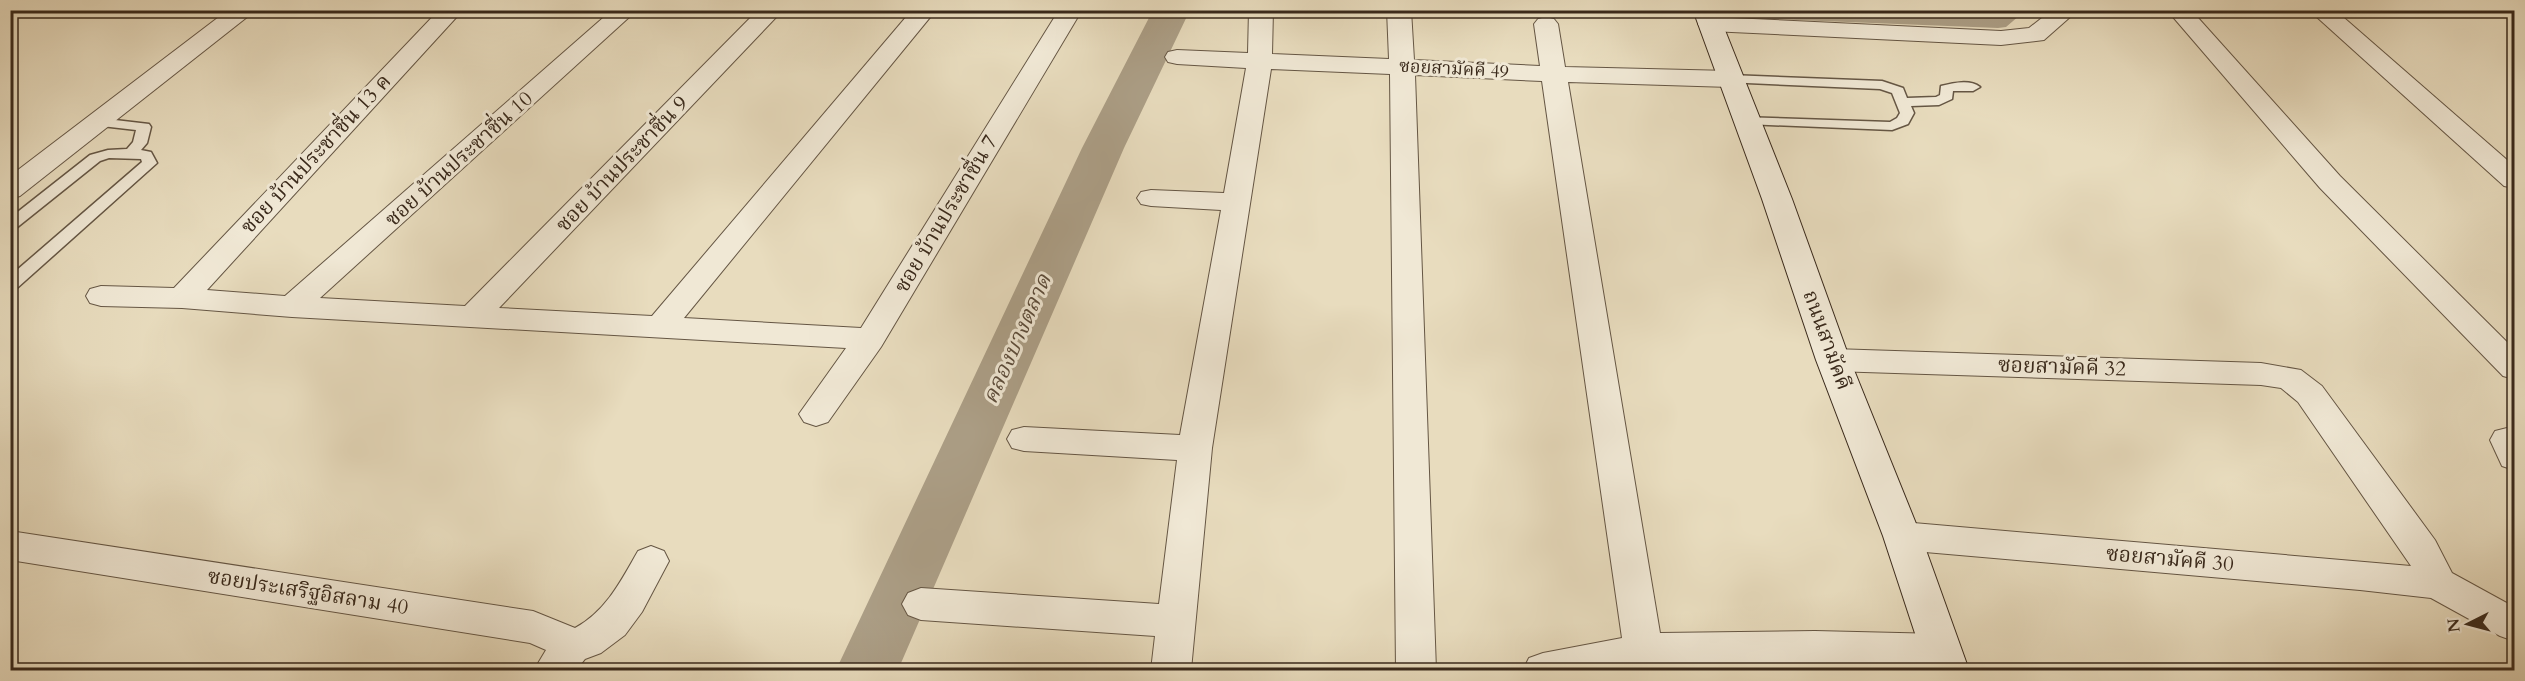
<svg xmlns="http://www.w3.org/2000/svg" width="2525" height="681" font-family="Cardo,'Noto Serif Thai',serif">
<rect width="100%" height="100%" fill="#e8dcbe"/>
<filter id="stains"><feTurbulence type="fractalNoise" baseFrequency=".00333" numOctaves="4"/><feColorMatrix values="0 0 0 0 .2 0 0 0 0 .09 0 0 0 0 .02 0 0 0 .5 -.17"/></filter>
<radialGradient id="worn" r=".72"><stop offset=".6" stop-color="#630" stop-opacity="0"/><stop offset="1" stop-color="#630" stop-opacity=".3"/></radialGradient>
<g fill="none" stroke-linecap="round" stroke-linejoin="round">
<path fill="#ac9f87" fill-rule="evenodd" d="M 1868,10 L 1994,15 L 2001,10 L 2026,10 L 2006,27 L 1998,28 L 1719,17 L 1712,15 L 1708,11 Z"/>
<path fill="#ac9f87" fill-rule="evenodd" d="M 1153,10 L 1190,10 L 1124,148 L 898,670 L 836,670 L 1082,148 Z"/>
<defs>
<g id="service">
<path d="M 1730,75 L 1882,81 L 1903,88 L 1907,98 L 1936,97 L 1940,95 L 1941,86 C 1953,83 1970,79 1980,87 L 1973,91 L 1953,91 L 1952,99 L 1939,105 L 1911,106 L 1914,113 L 1908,124 L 1892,130 L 1746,124 L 1739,120 L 1741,117 L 1890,122 L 1897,118 L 1900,113 L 1892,93 L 1880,89 L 1725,82 L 1723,79 Z"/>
<path d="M 98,118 L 149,124 L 151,127 L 147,143 L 141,150 L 151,152 L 157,163 L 16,289 L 10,290 L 10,276 L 142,162 L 141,159 L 109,158 L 100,161 L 15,229 L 10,231 L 10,218 L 90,155 L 108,150 L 127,149 L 133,142 L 136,130 L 93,125 L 91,122 Z"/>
</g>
<g id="minor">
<path d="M 439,10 L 463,10 L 207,290 L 285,296 L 612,10 L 637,10 L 320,298 L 465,306 L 758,10 L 783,10 L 499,308 L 652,316 L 912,10 L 936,10 L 684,318 L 861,328 L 1059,10 L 1082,10 L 881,347 L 828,422 L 816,426 L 804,422 L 799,414 L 846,348 L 292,317 L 182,308 L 101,306 L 90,303 L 86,296 L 90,289 L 101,286 L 174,288 Z"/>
<path d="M 1249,10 L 1273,10 L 1272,54 L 1389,59 L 1387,10 L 1411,10 L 1414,60 L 1540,66 L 1534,24 L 1538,19 L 1546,17 L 1554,19 L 1558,24 L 1565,67 L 1730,71 L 1739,74 L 1743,79 L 1739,84 L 1730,87 L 1568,82 L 1660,633 L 1815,631 L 1941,634 L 1955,639 L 1961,651 L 1955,663 L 1941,668 L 1815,665 L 1643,667 L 1624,670 L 1523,670 L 1529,658 L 1543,653 L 1622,638 L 1542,81 L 1415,75 L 1436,670 L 1396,670 L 1390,74 L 1271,69 L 1212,448 L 1191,670 L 1151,670 L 1155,636 L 921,620 L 908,615 L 902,604 L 908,593 L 921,588 L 1159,604 L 1177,460 L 1024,451 L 1012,448 L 1007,439 L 1012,430 L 1024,427 L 1180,435 L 1221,210 L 1151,206 L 1141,204 L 1137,198 L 1141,192 L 1151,190 L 1224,193 L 1246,68 L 1177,64 L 1168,62 L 1165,57 L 1168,52 L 1177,50 L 1248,53 Z"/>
<path d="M 2052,10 L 2078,10 L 2044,40 L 2001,45 L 1710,31 L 1702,29 L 1698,24 L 1702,19 L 1710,17 L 2001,31 L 2029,28 Z"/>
<path d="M 2167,10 L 2191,10 L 2340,176 L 2514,349 L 2514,379 L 2503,376 L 2320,188 Z"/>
<path d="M 2309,10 L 2335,10 L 2514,166 L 2514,188 L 2504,186 Z"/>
<path d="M 1833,349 L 2261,363 L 2301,370 L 2322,386 L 2435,540 L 2452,573 L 2514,607 L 2514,641 L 2500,636 L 2431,598 L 2360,590 L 1902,550 L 1889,546 L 1884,536 L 1889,526 L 1902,522 L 2411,566 L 2298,402 L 2281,388 L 2261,385 L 1833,371 L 1822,368 L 1817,360 L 1822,352 Z"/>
<path d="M 2507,428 L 2514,430 L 2514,470 L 2502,466 L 2490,440 L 2495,431 Z"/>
<path d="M 10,531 L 533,611 L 575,628 C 606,611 621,581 638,551 L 651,546 L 664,551 L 669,561 L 642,612 L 625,635 L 601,653 L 585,659 L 576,670 L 534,670 L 546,650 L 530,643 L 10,560 Z"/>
</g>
<path id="tertiary" d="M 228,10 L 256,10 L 20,196 L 10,199 L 10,176 Z"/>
<path id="secondary" d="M 1693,10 L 1717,10 L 1792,199 L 1850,360 L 1921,536 L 1969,670 L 1927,670 L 1883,536 L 1816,360 L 1762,199 Z"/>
</defs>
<use href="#service" stroke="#655644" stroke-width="3"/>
<use href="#minor" stroke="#655644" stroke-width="2"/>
<use href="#tertiary" stroke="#655644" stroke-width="2"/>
<use href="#secondary" stroke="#39291b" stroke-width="2"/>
<use href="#service" fill="#f0e8d5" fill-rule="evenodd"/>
<use href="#minor" fill="#f0e8d5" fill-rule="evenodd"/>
<use href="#tertiary" fill="#f0e8d5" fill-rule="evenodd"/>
<use href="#secondary" fill="#f0e8d5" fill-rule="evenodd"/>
</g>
<g text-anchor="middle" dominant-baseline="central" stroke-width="6" stroke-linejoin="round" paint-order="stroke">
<g font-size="18" fill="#39291b" stroke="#f0e8d5">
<text transform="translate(1454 69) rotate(3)">ซอยสามัคคี 49</text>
</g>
<g font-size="21" fill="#39291b" stroke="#f0e8d5">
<text transform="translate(316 154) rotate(-47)">ซอย บ้านประชาชื่น 13 ค</text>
<text transform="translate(459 159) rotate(-42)">ซอย บ้านประชาชื่น 10</text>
<text transform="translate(622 164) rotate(-46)">ซอย บ้านประชาชื่น 9</text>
<text transform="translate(946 214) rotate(-59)">ซอย บ้านประชาชื่น 7</text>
<text transform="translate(1827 340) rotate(70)">ถนนสามัคคี</text>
<text transform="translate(2062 367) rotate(2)">ซอยสามัคคี 32</text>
<text transform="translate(2170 559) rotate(5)">ซอยสามัคคี 30</text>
<text transform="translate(308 592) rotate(9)">ซอยประเสริฐอิสลาม 40</text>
</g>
<g font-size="22" font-style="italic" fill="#5c4c3b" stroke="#f0e8d5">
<text transform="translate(1017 339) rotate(-66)">คลองบางตลาด</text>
</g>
</g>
<rect width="2525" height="681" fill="none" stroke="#e8dcbe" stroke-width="36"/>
<rect x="12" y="12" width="2501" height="657" fill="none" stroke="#39291b" stroke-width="3"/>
<rect x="18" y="18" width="2489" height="645" fill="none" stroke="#39291b" stroke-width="1.5"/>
<g transform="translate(2468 624) rotate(264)" stroke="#f0e8d5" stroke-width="4.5" paint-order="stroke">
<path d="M0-4.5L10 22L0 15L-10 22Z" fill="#39291b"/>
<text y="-9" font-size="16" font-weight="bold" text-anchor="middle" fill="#39291b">N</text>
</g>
<rect width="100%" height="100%" filter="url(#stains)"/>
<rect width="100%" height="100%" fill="url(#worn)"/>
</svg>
